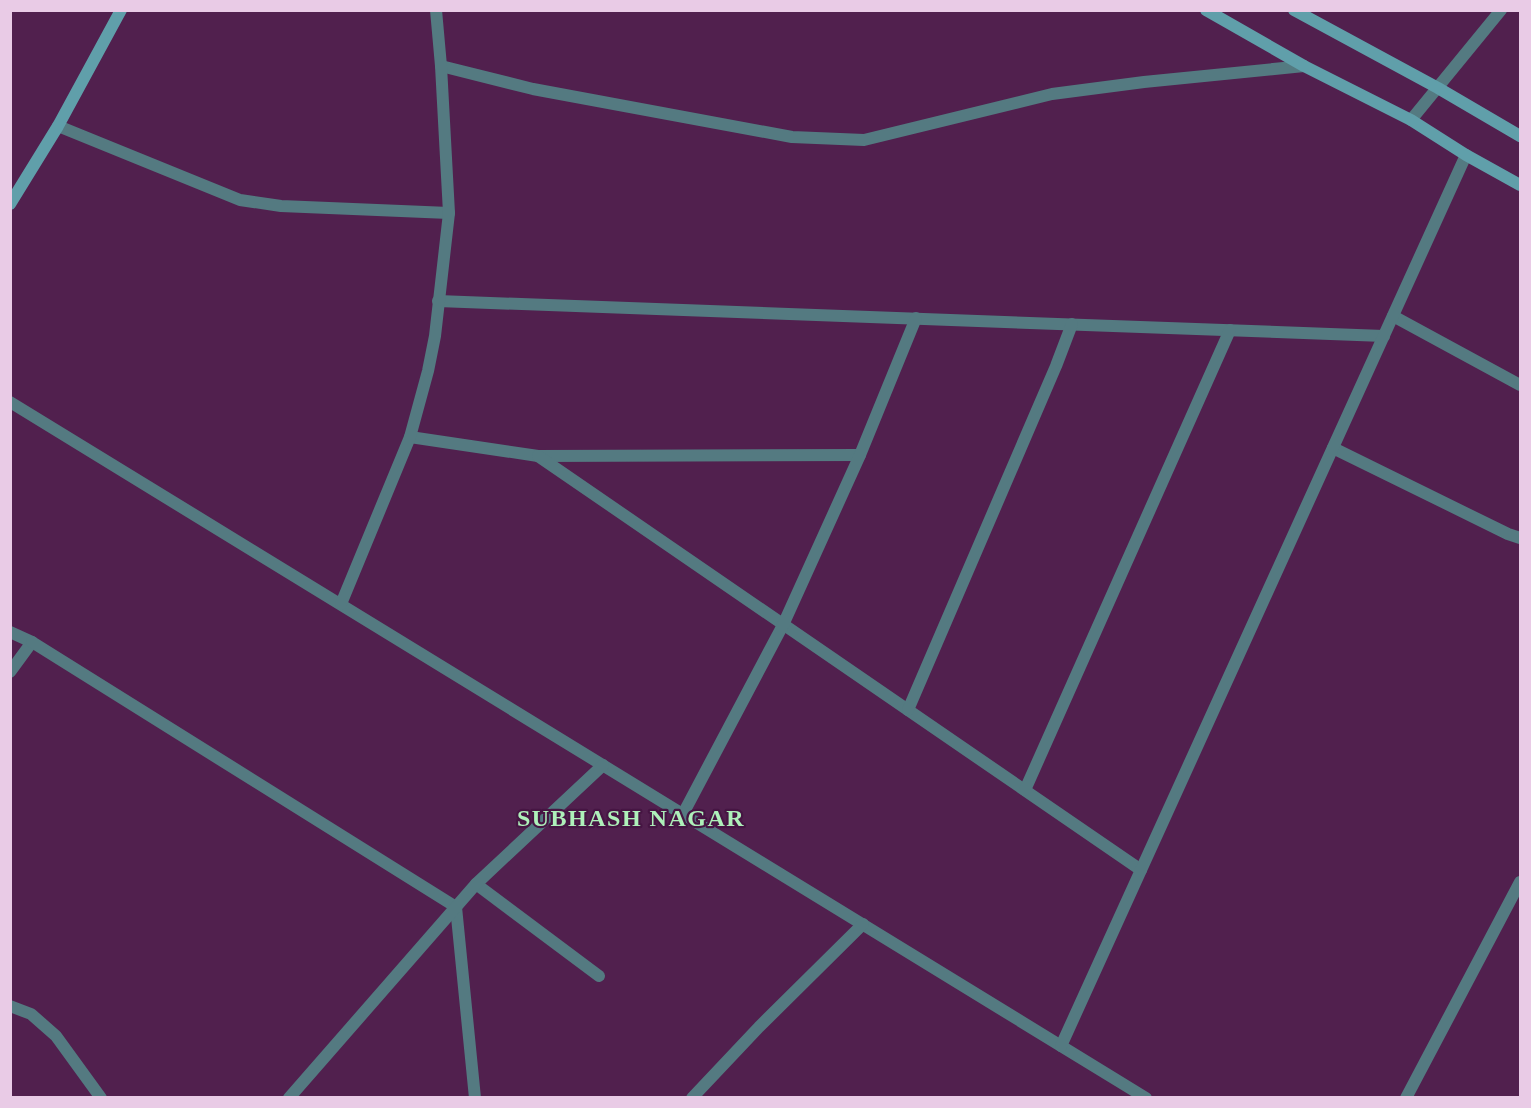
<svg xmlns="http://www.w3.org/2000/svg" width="1531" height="1108" font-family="Georgia,serif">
<rect width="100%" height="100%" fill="#51204e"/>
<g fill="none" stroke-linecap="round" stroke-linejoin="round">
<g stroke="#547a81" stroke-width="12">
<path d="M 441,66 L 533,89 L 792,137 L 864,140 L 1052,94 L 1144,82 L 1304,66"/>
<path d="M 1411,120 L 1501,10"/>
<path d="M 58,126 L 240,200 L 281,206 L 449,213"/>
<path d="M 438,301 L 1384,336"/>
<path d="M 1393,316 L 1520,385"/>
<path d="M 10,402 L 1146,1098"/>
<path d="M 410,437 L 538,456 L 860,455"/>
<path d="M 1333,448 L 1508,534 L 1520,538"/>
<path d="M 538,456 L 1141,870"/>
<path d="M 341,604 L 410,437 L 428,371 L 435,336 L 449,213 L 441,66 L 436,10"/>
<path d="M 10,632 L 32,642 L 10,672"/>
<path d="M 32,642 L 456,907"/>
<path d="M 908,710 L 1056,366 L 1072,324"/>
<path d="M 1025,790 L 1230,330"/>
<path d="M 683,814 L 783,625 L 860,455 L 916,318"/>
<path d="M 476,884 L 599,976"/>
<path d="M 456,907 L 475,1098"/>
<path d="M 10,1006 L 31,1014 L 56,1036 L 101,1098"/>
<path d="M 1061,1046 L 1466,155"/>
<path d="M 289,1098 L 476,884 L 603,765"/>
<path d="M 692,1098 L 759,1027 L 863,924"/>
<path d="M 1406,1098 L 1520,882"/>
</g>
<g stroke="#609faa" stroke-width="12">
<path d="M 1206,10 L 1304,66 L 1411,120 L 1466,155 L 1520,185"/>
<path d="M 1294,10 L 1438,88 L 1520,136"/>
<path d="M 10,204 L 58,126 L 121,10"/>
</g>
</g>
<g text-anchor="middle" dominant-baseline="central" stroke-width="4.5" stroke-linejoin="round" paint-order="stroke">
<g font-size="24" font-weight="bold" letter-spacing="1.5" fill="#aef0ba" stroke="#461543">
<text x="631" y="818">SUBHASH NAGAR</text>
</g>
</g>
<rect width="1531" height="1108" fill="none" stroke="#e9cbe6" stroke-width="24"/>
</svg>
